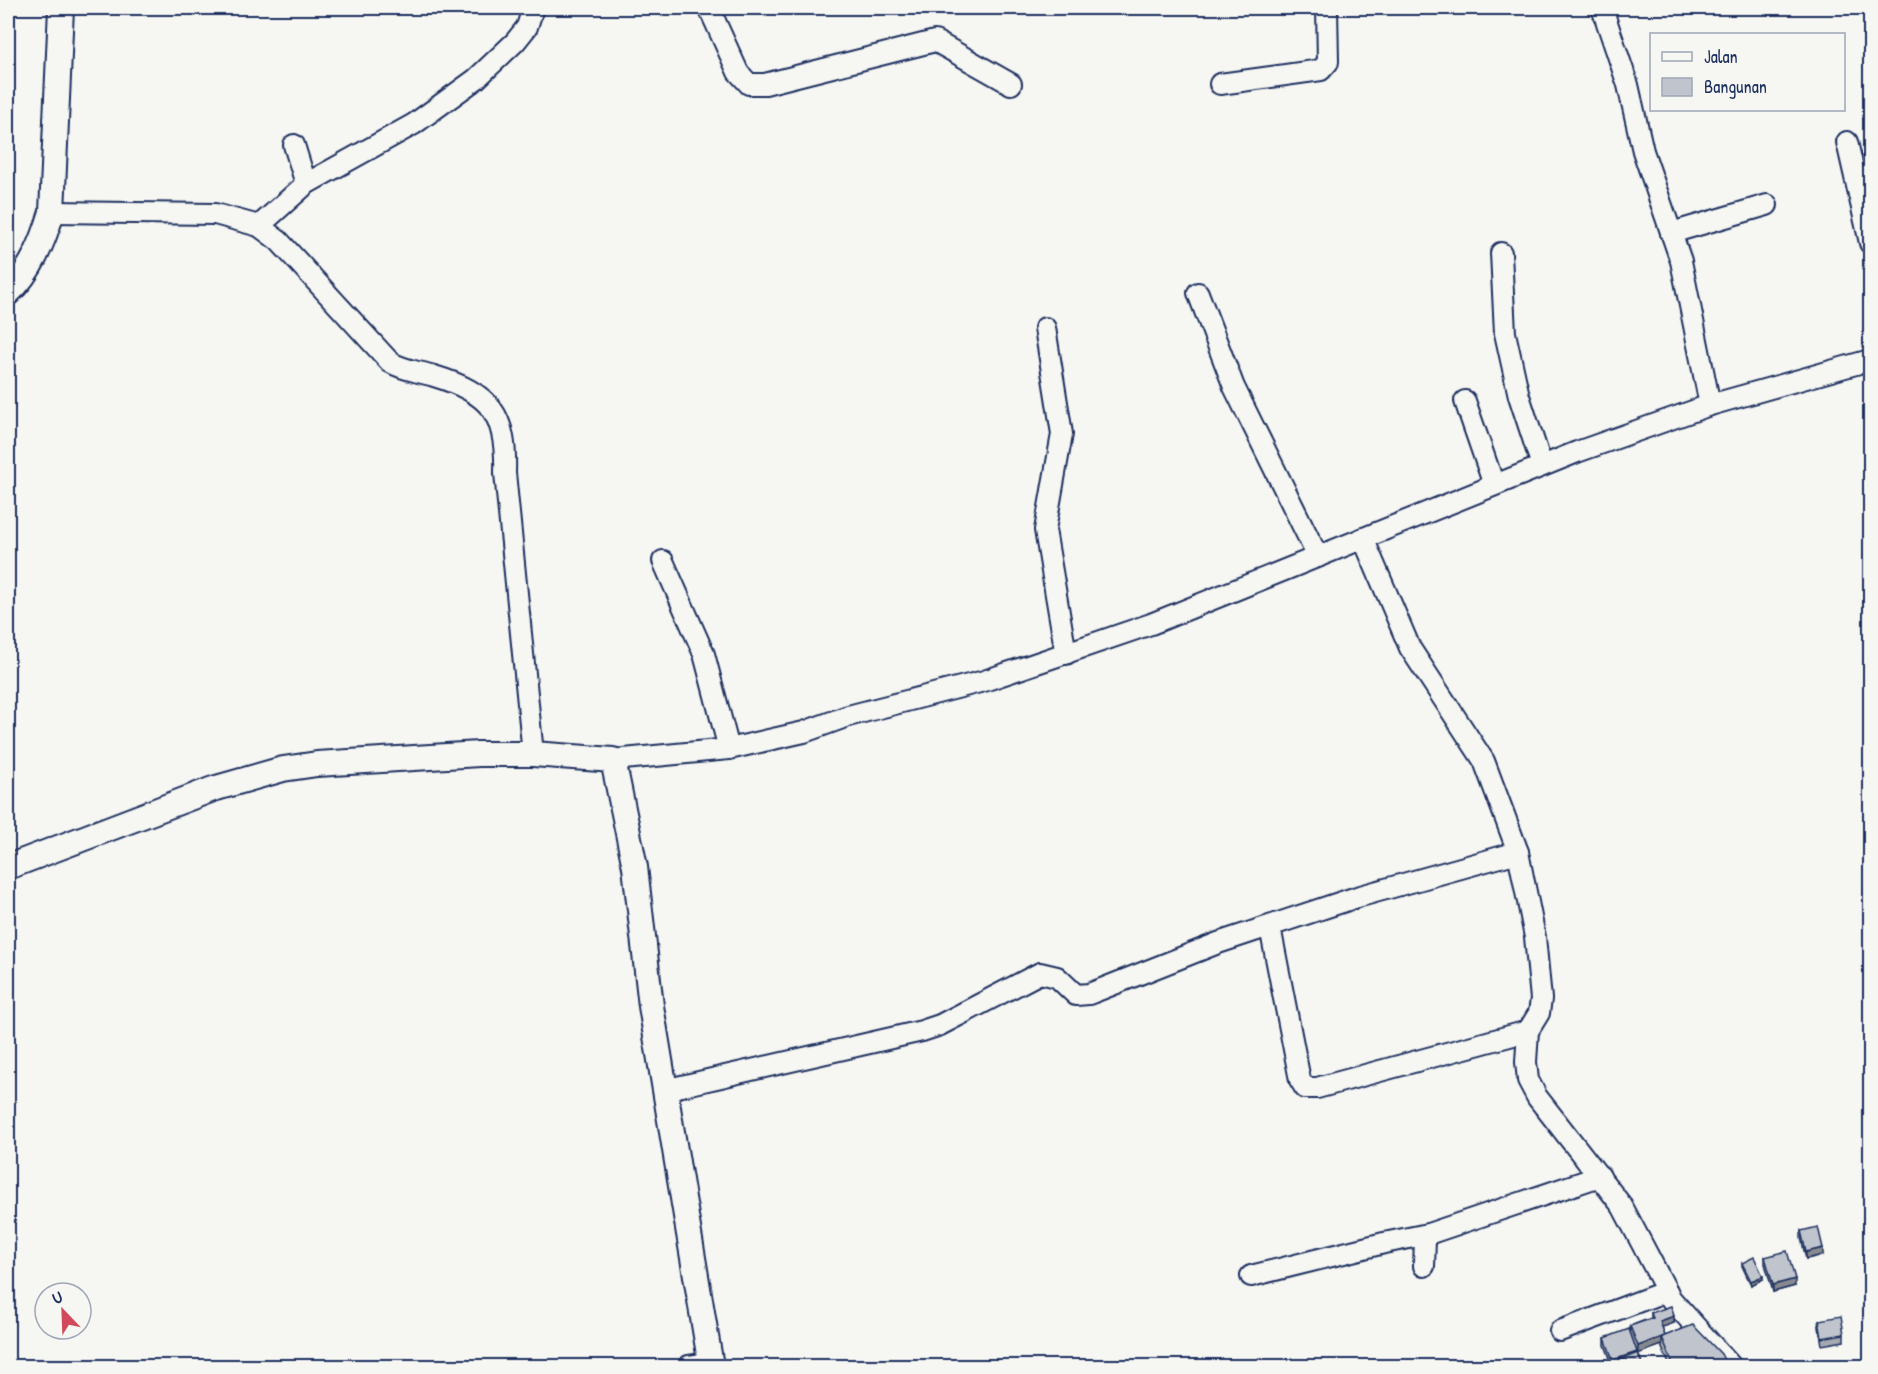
<svg xmlns="http://www.w3.org/2000/svg" width="1878" height="1374" font-family="'Patrick Hand',sans-serif">
<rect width="100%" height="100%" fill="#f6f6f2"/>
<filter id="ink" filterUnits="userSpaceOnUse"><feTurbulence type="fractalNoise" baseFrequency=".0167" numOctaves="2"/><feDisplacementMap in="SourceGraphic" scale="12" xChannelSelector="R" yChannelSelector="G"/><feConvolveMatrix kernelMatrix="1 2 1 2 8 2 1 2 1" color-interpolation-filters="sRGB"/></filter>
<g filter="url(#ink)">
<g fill="none" stroke-linecap="round" stroke-linejoin="round">
<defs>
<g id="minor">
<path d="M 709,8 L 738,72 L 749,84 L 765,84 L 935,41 L 1011,84"/>
<path d="M 1602,8 L 1628,85 L 1643,151 L 1681,261 L 1710,405"/>
<path d="M 1220,84 L 1321,70 L 1328,62 L 1327,8"/>
<path d="M 1847,142 L 1870,243"/>
<path d="M 294,145 L 306,184"/>
<path d="M 52,212 L 215,214 L 259,226 L 279,241 L 390,362 C 405,371 418,371 434,376 C 491,393 507,415 505,473 L 533,754"/>
<path d="M 259,226 L 306,184 L 414,124 L 476,79 L 515,42 L 527,27 L 533,8"/>
<path d="M 1671,233 L 1767,205"/>
<path d="M 1501,253 L 1505,333 L 1519,396 L 1542,466"/>
<path d="M 1198,293 L 1234,387 L 1318,557"/>
<path d="M 1045,328 L 1062,434 L 1045,530 L 1066,654"/>
<path d="M 1465,401 L 1494,485"/>
<path d="M 1363,538 L 1410,648 L 1484,761 L 1518,852 L 1535,937 L 1541,999 L 1539,1013 L 1528,1031 L 1526,1062 L 1528,1080 L 1537,1097 L 1622,1206 L 1671,1299 L 1731,1366"/>
<path d="M 663,561 L 704,654 L 729,749"/>
<path d="M 613,760 L 729,749 L 804,732 L 848,716 L 984,681 L 1151,624 L 1577,452 L 1710,405 L 1870,360"/>
<path d="M 1270,927 L 1300,1080 L 1305,1088 L 1317,1088 L 1528,1031"/>
<path d="M 664,1090 L 922,1031 L 940,1025 L 1040,973 L 1057,977 L 1076,995 L 1089,994 L 1218,943 L 1357,897 L 1518,852"/>
<path d="M 1424,1266 L 1425,1240 L 1428,1234 L 1600,1176"/>
<path d="M 1251,1276 L 1384,1243 L 1428,1234"/>
<path d="M 1560,1331 L 1667,1291"/>
<path d="M 689,1366 L 710,1363"/>
</g>
<g id="tertiary">
<path d="M 8,293 C 31,272 43,242 52,212 L 61,8"/>
<path d="M 8,867 L 213,789 L 283,769 L 317,764 L 479,754 L 533,754 L 613,760 L 635,867 L 651,1006 L 711,1366"/>
</g>
</defs>
<use href="#minor" stroke="#1b2f5e" stroke-width="24"/>
<use href="#tertiary" stroke="#1b2f5e" stroke-width="28"/>
<use href="#minor" stroke="#f6f6f2" stroke-width="20"/>
<use href="#tertiary" stroke="#f6f6f2" stroke-width="24"/>
</g>
<g fill="#a5a9b0" stroke="#1b2f5e" stroke-width="1.5">
<path d="M 1801,1231 L 1823,1255 L 1806,1259 L 1801,1238 Z"/>
<path d="M 1765,1257 L 1795,1286 L 1773,1292 L 1765,1264 Z"/>
<path d="M 1742,1263 L 1763,1279 L 1751,1285 L 1742,1266 Z"/>
<path d="M 1651,1313 L 1674,1323 L 1662,1327 L 1665,1336 L 1725,1366 L 1670,1366 L 1662,1348 L 1662,1345 L 1638,1353 L 1643,1366 L 1613,1366 L 1605,1345 L 1605,1338 L 1630,1332 L 1630,1326 L 1651,1318 Z"/>
<path d="M 1819,1320 L 1844,1334 L 1844,1341 L 1822,1345 L 1819,1327 Z"/>
</g>
<g fill="#868990" stroke="#1b2f5e" stroke-width="1.5">
<path d="M 1823,1248 L 1823,1255 L 1806,1259 L 1806,1252 Z"/>
<path d="M 1763,1276 L 1763,1279 L 1751,1285 L 1751,1281 Z"/>
<path d="M 1795,1279 L 1795,1286 L 1773,1292 L 1773,1285 Z"/>
<path d="M 1674,1316 L 1674,1323 L 1660,1328 L 1660,1321 Z"/>
<path d="M 1662,1337 L 1662,1345 L 1638,1354 L 1638,1346 Z"/>
<path d="M 1637,1352 L 1637,1359 L 1614,1362 L 1613,1366 L 1613,1360 Z"/>
<path d="M 1725,1362 L 1725,1366 L 1713,1366 Z"/>
</g>
<g fill="#c0c4cd" stroke="#1b2f5e" stroke-width="1.5">
<path d="M 1818,1227 L 1823,1248 L 1806,1252 L 1801,1231 Z"/>
<path d="M 1787,1251 L 1795,1279 L 1773,1285 L 1765,1257 Z"/>
<path d="M 1754,1257 L 1763,1276 L 1751,1281 L 1742,1263 Z"/>
<path d="M 1671,1306 L 1674,1316 L 1660,1321 L 1665,1336 L 1638,1346 L 1630,1326 L 1653,1318 L 1651,1313 Z"/>
<path d="M 1841,1316 L 1844,1334 L 1822,1338 L 1819,1320 Z"/>
<path d="M 1693,1325 L 1721,1354 L 1725,1362 L 1713,1366 L 1674,1366 L 1662,1337 Z"/>
<path d="M 1629,1329 L 1637,1352 L 1613,1360 L 1605,1338 Z"/>
<path d="M 1638,1353 L 1643,1366 L 1616,1366 L 1614,1362 Z"/>
</g>
</g>
<rect width="1878" height="1374" fill="none" stroke="#f6f6f2" stroke-width="30"/>
<rect x="15" y="15" width="1848" height="1344" fill="none" stroke="#1b2f5e" stroke-width="2" filter="url(#ink)"/>
<rect x="1650" y="33" width="195" height="78" fill="#f6f6f2" stroke="#9ea6b7" stroke-width="1.5"/>
<rect x="1662" y="52" width="30" height="9" fill="#f6f6f2" stroke="#9ea6b7" stroke-width="1.5"/>
<text x="1704" y="63" font-size="18" fill="#1b2f5e">Jalan</text>
<rect x="1662" y="78" width="30" height="18" fill="#c0c4cd" stroke="#9ea6b7" stroke-width="1.5"/>
<text x="1704" y="93" font-size="18" fill="#1b2f5e">Bangunan</text>
<g transform="translate(63 1311) rotate(337)"><circle r="28" fill="#f6f6f2" stroke="#9ea6b7" stroke-width="1.5"/>
<path d="M0-4.5L10 22L0 15L-10 22Z" fill="#d1495b"/>
<text y="-9" font-size="16" font-weight="bold" text-anchor="middle" fill="#1b2f5e">U</text>
</g>
</svg>
